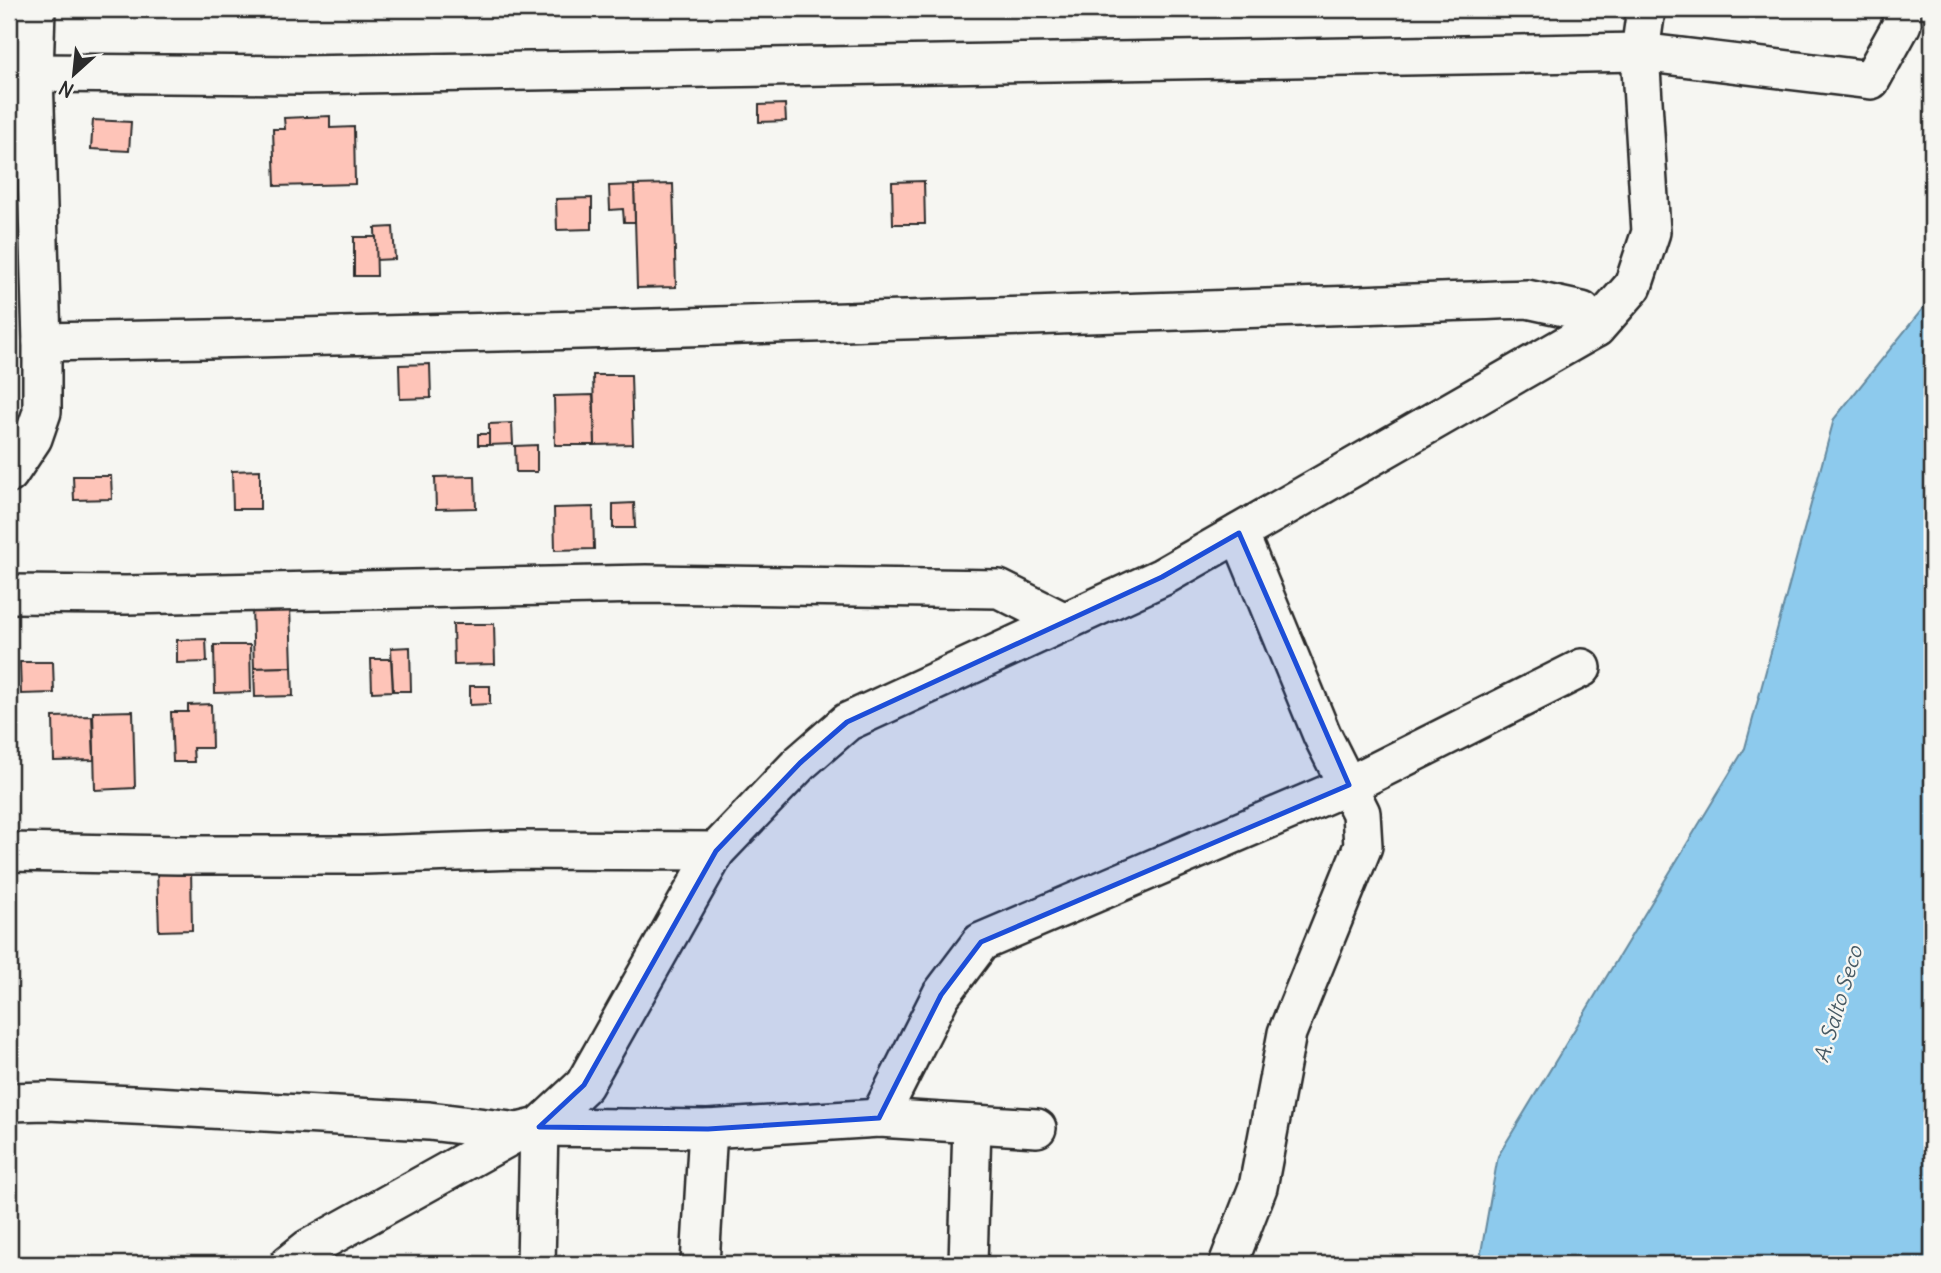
<svg xmlns="http://www.w3.org/2000/svg" width="1941" height="1273" font-family="Delius,sans-serif">
<rect width="100%" height="100%" fill="#f6f6f2"/>
<filter id="ink" filterUnits="userSpaceOnUse"><feTurbulence type="fractalNoise" baseFrequency=".0143" numOctaves="2"/><feDisplacementMap in="SourceGraphic" scale="14" xChannelSelector="R" yChannelSelector="G"/><feConvolveMatrix kernelMatrix="1 2 1 2 8 2 1 2 1" color-interpolation-filters="sRGB"/></filter>
<g filter="url(#ink)">
<path fill="#8dcaed" stroke="#668a9f" stroke-width="2" d="M 1932,297 L 1932,1264 L 1479,1264 L 1498,1156 L 1745,748 L 1834,419 Z"/>
<g fill="#fec4b8" stroke="#2b2b2b" stroke-width="2">
<path d="M 785,104 L 786,121 L 759,122 L 759,105 Z"/>
<path d="M 330,116 L 330,128 L 354,127 L 355,184 L 275,186 L 273,129 L 285,129 L 284,118 Z"/>
<path d="M 93,120 L 131,122 L 129,151 L 91,149 Z"/>
<path d="M 924,181 L 925,224 L 893,224 L 892,182 Z"/>
<path d="M 673,184 L 676,287 L 637,288 L 634,185 Z"/>
<path d="M 634,185 L 635,222 L 624,222 L 623,209 L 610,210 L 609,186 Z"/>
<path d="M 592,198 L 592,229 L 557,230 L 556,199 Z"/>
<path d="M 393,227 L 395,259 L 376,260 L 375,228 Z"/>
<path d="M 354,237 L 376,237 L 377,276 L 354,276 Z"/>
<path d="M 430,364 L 431,398 L 400,399 L 399,365 Z"/>
<path d="M 593,375 L 631,375 L 633,444 L 595,445 Z"/>
<path d="M 9,391 L 11,391 L 12,412 L 9,412 Z"/>
<path d="M 593,395 L 595,445 L 555,445 L 554,396 Z"/>
<path d="M 512,423 L 513,444 L 489,445 L 489,424 Z"/>
<rect x="478" y="434" width="11" height="11"/>
<path d="M 537,445 L 537,472 L 516,472 L 515,446 Z"/>
<path d="M 260,470 L 260,509 L 233,509 L 232,471 Z"/>
<path d="M 73,476 L 111,476 L 112,499 L 74,500 Z"/>
<path d="M 475,476 L 476,508 L 436,509 L 435,477 Z"/>
<path d="M 634,503 L 635,528 L 613,528 L 613,504 Z"/>
<path d="M 593,507 L 594,549 L 555,550 L 554,508 Z"/>
<path d="M 290,607 L 292,667 L 254,668 L 252,608 Z"/>
<path d="M 453,624 L 494,624 L 495,664 L 454,665 Z"/>
<path d="M 206,639 L 207,662 L 177,663 L 177,640 Z"/>
<path d="M 214,645 L 250,645 L 251,692 L 215,693 Z"/>
<path d="M 410,647 L 411,691 L 393,691 L 391,648 Z"/>
<path d="M 371,659 L 391,659 L 393,691 L 372,692 Z"/>
<path d="M 20,662 L 53,662 L 54,693 L 21,694 Z"/>
<path d="M 292,667 L 293,696 L 255,697 L 254,668 Z"/>
<path d="M 470,686 L 490,686 L 490,704 L 470,705 Z"/>
<path d="M 211,704 L 212,748 L 193,748 L 194,762 L 173,762 L 171,712 L 188,712 L 188,705 Z"/>
<path d="M 133,711 L 135,788 L 95,790 L 93,712 Z"/>
<path d="M 92,716 L 94,760 L 54,761 L 53,717 Z"/>
<path d="M 191,868 L 192,930 L 159,931 L 157,869 Z"/>
</g>
<g fill="none" stroke-linecap="round" stroke-linejoin="round">
<defs>
<g id="minor">
<path d="M 34,73 L 302,75 L 1640,52 L 1871,80 L 1902,24 L 1901,9"/>
<path d="M 42,342 C 537,334 1032,316 1527,299 L 1582,311 L 1596,328"/>
<path d="M 9,474 L 33,438 L 42,412 L 42,342 L 34,73 L 36,9"/>
<path d="M 9,594 L 126,595 L 646,584 L 999,589 L 1065,622"/>
<path d="M 9,852 L 177,855 L 365,855 L 517,850 L 716,851"/>
<path d="M 9,1102 L 48,1101 L 154,1106 L 429,1121 L 518,1132"/>
<path d="M 879,1118 L 941,995 L 981,942 L 1349,785 L 1582,668"/>
<path d="M 289,1264 L 309,1248 L 518,1132 L 539,1127 L 584,1085 L 716,851 L 800,763 L 847,722 L 1162,577 L 1596,328 L 1633,286 L 1651,232 L 1640,52 L 1646,9"/>
<path d="M 536,1264 L 539,1127 L 708,1129 L 879,1118 L 1037,1128"/>
<path d="M 700,1264 L 708,1129"/>
<path d="M 968,1264 L 972,1124"/>
<path d="M 1228,1264 L 1258,1187 L 1287,1033 L 1363,846 L 1361,813 L 1322,735 L 1239,533"/>
</g>
</defs>
<use href="#minor" stroke="#2b2b2b" stroke-width="42"/>
<use href="#minor" stroke="#f6f6f2" stroke-width="37"/>
</g>
</g>
<path fill="#1d4ed8" fill-opacity="0.2" stroke="#1d4ed8" stroke-width="5" stroke-linejoin="round" d="M 1239,533 L 1349,785 L 981,942 L 941,995 L 879,1118 L 708,1129 L 539,1127 L 584,1085 L 716,851 L 800,763 L 847,722 L 1162,577 Z"/>
<g text-anchor="middle" dominant-baseline="central" stroke-width="5" stroke-linejoin="round" paint-order="stroke">
<g font-size="21" font-style="italic" fill="#485b65" stroke="#f6f6f2">
<text transform="translate(1838 1004) rotate(-73)">A. Salto Seco</text>
</g>
</g>
<rect width="1941" height="1273" fill="none" stroke="#f6f6f2" stroke-width="35"/>
<rect x="18" y="18" width="1906" height="1238" fill="none" stroke="#2b2b2b" stroke-width="2.5" filter="url(#ink)"/>
<g transform="translate(74 74) rotate(207)" stroke="#f6f6f2" stroke-width="5" paint-order="stroke">
<path d="M0-5L12 26L0 18L-12 26Z" fill="#2b2b2b"/>
<text y="-10" font-size="19" font-weight="bold" text-anchor="middle" fill="#2b2b2b">N</text>
</g>
</svg>
